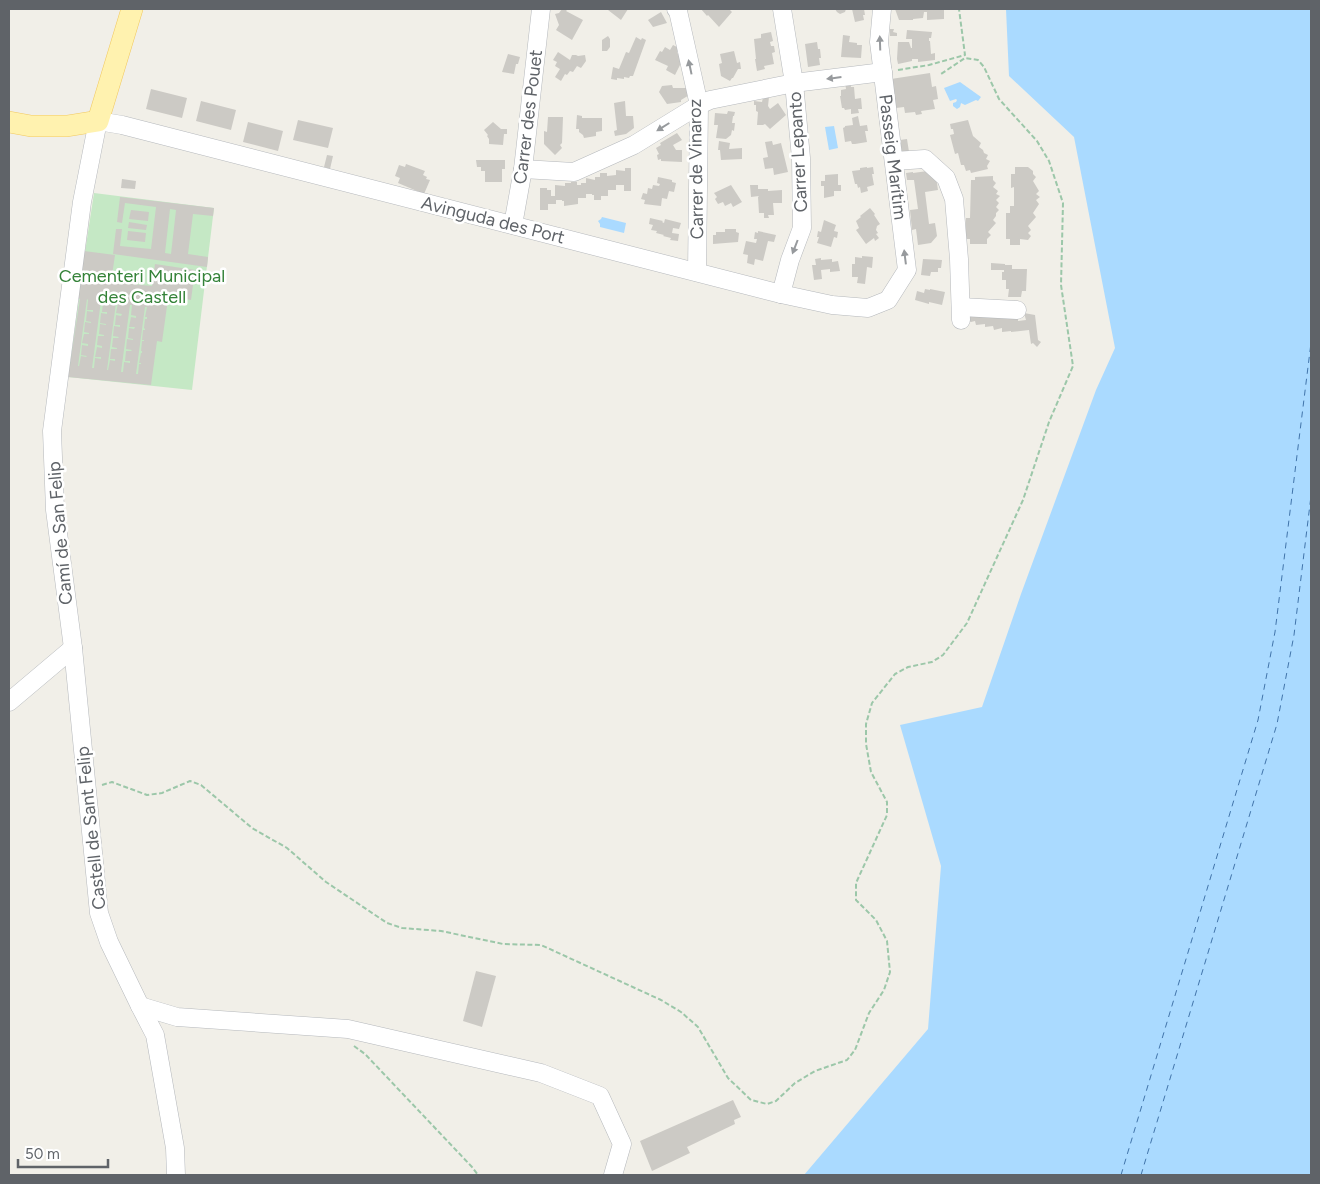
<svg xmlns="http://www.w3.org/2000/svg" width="1320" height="1184" font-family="Figtree,sans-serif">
<rect width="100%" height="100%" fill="#f1efe8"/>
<path fill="#c5e8c5" d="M 94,193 L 214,208 L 192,390 L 68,377 L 69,365 L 70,365 L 79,299 L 78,298 Z"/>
<g fill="#aadaff">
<path d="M 1006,9 L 1311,9 L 1311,1175 L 804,1175 L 928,1029 L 941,866 L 900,725 L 982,707 L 1021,594 L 1096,390 L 1115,348 L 1074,137 L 1009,76 Z"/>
<path d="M 960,82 L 981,97 L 978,101 L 976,100 L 965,105 L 961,103 L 960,107 L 957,109 L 953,106 L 953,103 L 956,102 L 957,100 L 956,99 L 950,101 L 944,88 Z"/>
<path d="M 834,126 L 838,148 L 829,150 L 825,127 Z"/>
<path d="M 602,217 L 626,223 L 624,233 L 600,227 L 600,224 L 598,221 L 601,219 Z"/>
</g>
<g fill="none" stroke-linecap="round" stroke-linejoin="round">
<g stroke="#4174aa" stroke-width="1" stroke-dasharray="6 5" stroke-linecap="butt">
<path d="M 1121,1175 L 1258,720 L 1275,632 L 1311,343"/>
<path d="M 1141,1175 L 1277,724 L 1294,635 L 1311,496"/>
</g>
</g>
<g fill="#cccac5" fill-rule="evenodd">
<path d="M 562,9 L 566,9 L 567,10 L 566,11 L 583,20 L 572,40 L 556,30 L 559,25 L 555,14 L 559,13 Z"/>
<path d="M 609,9 L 628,9 L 621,20 L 608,10 Z"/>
<path d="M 701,9 L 729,9 L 732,12 L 719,27 L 708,15 L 707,16 Z"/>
<path d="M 835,9 L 846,9 L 845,12 L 840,14 L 837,12 Z"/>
<path d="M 852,9 L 864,9 L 865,15 L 863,15 L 864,20 L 855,22 Z"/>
<path d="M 895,9 L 944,9 L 944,19 L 927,20 L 927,12 L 924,12 L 923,18 L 913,19 L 913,20 L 899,20 Z"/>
<path d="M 661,12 L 667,23 L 653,27 L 648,20 Z"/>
<path d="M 890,29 L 894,29 L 893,32 L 897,33 L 897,36 L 890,36 Z"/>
<path d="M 907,30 L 932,32 L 931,38 L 929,38 L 929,41 L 930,41 L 931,54 L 935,53 L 935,60 L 918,62 L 918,59 L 912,59 L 912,61 L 898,64 L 897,59 L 898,42 L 909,42 L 911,48 L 912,48 L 912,39 L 906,39 Z"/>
<path d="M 771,32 L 773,41 L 770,42 L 771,46 L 774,46 L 775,52 L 772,53 L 774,64 L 764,66 L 765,69 L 757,71 L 755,59 L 756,59 L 754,39 L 761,38 L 761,34 Z"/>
<path d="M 843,35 L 850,36 L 849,42 L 857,43 L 857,45 L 862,45 L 861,58 L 841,57 Z"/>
<path d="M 608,36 L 610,39 L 610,47 L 607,51 L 602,51 L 602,40 Z"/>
<path d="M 636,37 L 641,40 L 642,38 L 646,40 L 633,76 L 630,76 L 629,78 L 624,77 L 624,79 L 617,78 L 617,80 L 611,79 L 613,67 L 619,69 L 626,52 L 629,53 Z"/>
<path d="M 817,42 L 818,49 L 820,49 L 821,58 L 819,58 L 820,65 L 808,67 L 805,44 Z"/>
<path d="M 673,45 L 679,48 L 677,53 L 682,56 L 686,63 L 680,65 L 675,75 L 666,70 L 668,66 L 655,60 L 660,51 L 662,52 L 665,47 L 670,50 Z"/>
<path d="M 734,51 L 737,63 L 740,62 L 741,69 L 738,69 L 733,78 L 732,78 L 730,81 L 721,76 L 719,64 L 722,63 L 720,54 Z"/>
<path d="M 558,52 L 570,60 L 572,55 L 576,55 L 578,56 L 585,55 L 586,61 L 581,68 L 577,66 L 573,72 L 570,71 L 567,75 L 565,74 L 561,81 L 555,77 L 560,69 L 555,66 L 557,62 L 553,60 Z"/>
<path d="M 508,54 L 520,57 L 518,64 L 516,64 L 514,74 L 502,72 Z"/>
<path d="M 930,73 L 932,87 L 936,86 L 938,99 L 933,100 L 935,109 L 921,111 L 922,114 L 916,115 L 915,112 L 905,113 L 904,107 L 896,108 L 894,104 L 891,79 Z"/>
<path d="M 850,81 L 851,87 L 854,87 L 855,99 L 861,98 L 862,109 L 858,109 L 859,113 L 851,114 L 851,109 L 845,110 L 844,108 L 842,108 L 840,96 L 841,96 L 841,90 L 846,89 L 845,82 Z"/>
<path d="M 672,85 L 673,88 L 686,88 L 691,94 L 681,100 L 681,102 L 667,104 L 659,92 L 662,86 Z"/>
<path d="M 151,89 L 187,98 L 182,118 L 146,109 Z"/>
<path d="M 763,97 L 769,97 L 768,106 L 770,109 L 778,103 L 786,115 L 770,129 L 765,124 L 763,125 L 757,125 L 758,112 L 756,111 L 756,105 L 754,105 L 754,101 L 762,102 Z"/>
<path d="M 201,101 L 236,110 L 231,130 L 196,121 Z"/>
<path d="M 625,101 L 626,116 L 633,116 L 634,128 L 626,134 L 615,136 L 614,131 L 617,130 L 614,103 Z"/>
<path d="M 728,111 L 735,112 L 734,116 L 733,116 L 732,123 L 735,123 L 734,131 L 732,130 L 731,135 L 726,139 L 716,138 L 718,125 L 714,125 L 715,113 L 727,114 Z"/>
<path d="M 577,115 L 582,116 L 582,118 L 602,118 L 602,131 L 596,132 L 596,136 L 584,138 L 583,135 L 579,132 L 579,129 L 576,129 Z"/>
<path d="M 858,116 L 860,126 L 867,125 L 868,131 L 865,131 L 867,142 L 855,144 L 852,144 L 851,141 L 845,142 L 843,128 L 845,127 L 845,126 L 853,125 L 852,118 Z"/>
<path d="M 548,117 L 563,117 L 562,143 L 560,145 L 562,148 L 555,155 L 544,144 L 544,131 L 547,132 Z"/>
<path d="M 298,120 L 333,128 L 328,148 L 293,140 Z"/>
<path d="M 968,120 L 973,136 L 981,143 L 979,147 L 983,150 L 984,153 L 988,155 L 986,159 L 990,161 L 987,166 L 988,169 L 971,173 L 970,170 L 966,171 L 964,165 L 961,165 L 958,153 L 955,154 L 950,135 L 954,134 L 953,129 L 951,129 L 950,124 Z"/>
<path d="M 248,122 L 283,131 L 278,151 L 243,142 Z"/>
<path d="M 493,122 L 501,129 L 507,129 L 507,134 L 504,134 L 503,145 L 489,144 L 489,139 L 487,136 L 488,135 L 484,130 Z"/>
<path d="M 677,133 L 682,140 L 673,145 L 676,150 L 682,150 L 682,162 L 661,161 L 661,159 L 658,160 L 657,155 L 659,154 L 656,148 L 661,145 L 660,143 Z"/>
<path d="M 907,139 L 909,152 L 902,153 L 900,140 Z"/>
<path d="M 719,141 L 730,143 L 729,149 L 742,148 L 742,159 L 721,160 L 720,150 L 718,150 Z"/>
<path d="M 772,141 L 773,145 L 781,143 L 788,172 L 774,175 L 773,168 L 765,169 L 763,158 L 768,157 L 765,142 Z"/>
<path d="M 327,155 L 333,156 L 330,169 L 324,167 Z"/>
<path d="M 476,160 L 505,160 L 505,169 L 502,169 L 502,182 L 485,182 L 485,171 L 481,171 L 481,167 L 477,167 Z"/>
<path d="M 406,164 L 425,171 L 423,175 L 427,177 L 426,179 L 430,180 L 424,194 L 398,183 L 400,178 L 395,176 L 399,165 L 405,167 Z"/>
<path d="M 867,167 L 867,168 L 873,167 L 874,174 L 872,174 L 874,185 L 867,187 L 868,191 L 861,193 L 860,187 L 858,188 L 857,184 L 855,184 L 852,171 L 860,170 L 860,168 Z"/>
<path d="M 1015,167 L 1028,167 L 1033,171 L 1033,174 L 1036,177 L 1033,181 L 1039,191 L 1036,194 L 1040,197 L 1036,200 L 1039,204 L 1033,213 L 1036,217 L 1028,226 L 1031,230 L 1028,233 L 1031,236 L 1028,240 L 1020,239 L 1020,245 L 1010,245 L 1010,239 L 1006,239 L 1006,213 L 1010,213 L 1010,206 L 1014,206 L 1014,187 L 1011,188 L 1011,174 L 1015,174 Z"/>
<path d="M 625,168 L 631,168 L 631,191 L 624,191 L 624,185 L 616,185 L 616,190 L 608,190 L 608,196 L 601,196 L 601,200 L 594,200 L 594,195 L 592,195 L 592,194 L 586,194 L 586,198 L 578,198 L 578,204 L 564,206 L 564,201 L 562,201 L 562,200 L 556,200 L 556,204 L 548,204 L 548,210 L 540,210 L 540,188 L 547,188 L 547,190 L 551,190 L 551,196 L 555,196 L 555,185 L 565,186 L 565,183 L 571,183 L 571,182 L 577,182 L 577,185 L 581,185 L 581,183 L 586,183 L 586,178 L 595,180 L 595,177 L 600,177 L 600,173 L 607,173 L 607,176 L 616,175 L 616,170 L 625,171 Z"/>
<path d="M 935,170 L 938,190 L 925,192 L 929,224 L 935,223 L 937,236 L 931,243 L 918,245 L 916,229 L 912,230 L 910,210 L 918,209 L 914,180 L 907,180 L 906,173 L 913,172 L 913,173 Z"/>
<path d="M 838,174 L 838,185 L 841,185 L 841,191 L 834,191 L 834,196 L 824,198 L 824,186 L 821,186 L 821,181 L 825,181 L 825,175 Z"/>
<path d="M 993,176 L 993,180 L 996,183 L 993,187 L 998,191 L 996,194 L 1000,196 L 996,200 L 999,203 L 996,207 L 999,210 L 996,213 L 996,216 L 993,220 L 996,223 L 988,232 L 991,235 L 987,239 L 987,244 L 970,244 L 970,239 L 965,239 L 966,218 L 970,218 L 971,180 L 975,180 L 975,177 Z"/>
<path d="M 658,177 L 672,180 L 672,182 L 676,183 L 674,192 L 669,191 L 667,199 L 662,198 L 661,206 L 644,204 L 645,200 L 641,199 L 643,193 L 647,194 L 648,188 L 652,189 L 653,185 L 659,186 L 660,184 L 657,183 Z"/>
<path d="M 122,179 L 136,181 L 135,189 L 121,188 Z"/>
<path d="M 731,185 L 742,202 L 733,207 L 731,203 L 725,206 L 723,202 L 718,204 L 715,199 L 717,197 L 714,193 Z"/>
<path d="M 750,185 L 758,185 L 758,189 L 768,189 L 768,191 L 782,190 L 782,203 L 773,203 L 774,215 L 768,215 L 769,218 L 764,218 L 764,213 L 759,213 L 758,197 L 759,196 L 751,197 Z"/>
<path d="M 120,197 L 214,208 L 213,216 L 193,214 L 188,254 L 208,257 L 207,267 L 113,254 L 116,229 L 122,229 L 120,246 L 151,249 L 156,207 L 125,203 L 122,223 L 117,222 ZM 170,209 L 176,210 L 171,254 L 165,253 Z"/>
<path d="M 870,208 L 875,214 L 874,215 L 880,224 L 877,226 L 876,230 L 878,233 L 876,234 L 879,238 L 875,241 L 874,238 L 866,244 L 856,230 L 859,228 L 856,221 L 861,217 L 860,216 Z"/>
<path d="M 131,210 L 149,212 L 148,221 L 129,219 Z"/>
<path d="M 650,218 L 663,221 L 662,222 L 664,223 L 665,219 L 681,223 L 679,229 L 673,228 L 672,233 L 679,234 L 678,241 L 670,240 L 671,238 L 663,236 L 664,235 L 656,233 L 657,231 L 651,230 L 653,225 L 649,224 Z"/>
<path d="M 824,220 L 836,225 L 834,231 L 838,232 L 837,238 L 834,237 L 831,247 L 817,243 L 819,237 L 817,237 L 818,231 L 821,232 Z"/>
<path d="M 129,222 L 147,225 L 146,230 L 128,228 Z"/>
<path d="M 725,229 L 736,229 L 736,232 L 739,233 L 738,242 L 713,244 L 713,235 L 716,235 L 716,232 L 725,232 Z"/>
<path d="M 128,231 L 146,233 L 145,242 L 127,240 Z"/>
<path d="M 758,231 L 776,235 L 774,242 L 768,241 L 763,261 L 755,259 L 754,265 L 747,263 L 748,255 L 743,254 L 746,241 L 756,243 L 757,239 L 754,239 L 755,232 L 758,233 Z"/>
<path d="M 84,251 L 115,255 L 111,282 L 152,286 L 155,264 L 195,270 L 191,300 L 187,299 L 186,302 L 168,299 L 162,342 L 157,341 L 151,385 L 68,377 L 69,365 L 70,365 L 80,299 L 78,298 ZM 87,299 L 88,300 L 87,310 L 93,310 L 93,312 L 87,311 L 86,321 L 91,322 L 91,323 L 85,322 L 84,332 L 89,333 L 89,334 L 84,334 L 82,343 L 88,344 L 88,346 L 82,345 L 81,355 L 87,356 L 86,357 L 81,356 L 79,366 L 78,366 ZM 101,301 L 103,302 L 102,312 L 107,312 L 107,314 L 101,313 L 100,323 L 106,324 L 106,325 L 100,324 L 99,334 L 104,335 L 104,336 L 98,336 L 97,345 L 102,346 L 102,348 L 97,347 L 95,357 L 101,357 L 101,359 L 95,358 L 94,368 L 92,368 ZM 116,303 L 118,303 L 116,313 L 122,314 L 121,316 L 116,315 L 115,325 L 120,325 L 120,327 L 114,326 L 113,336 L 119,337 L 118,338 L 113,338 L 112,347 L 117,348 L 117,349 L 111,349 L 110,359 L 115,359 L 115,361 L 110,360 L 108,370 L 107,370 ZM 130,305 L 132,305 L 131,315 L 136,316 L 136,318 L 131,317 L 129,327 L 135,327 L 134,329 L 129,328 L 128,338 L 133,339 L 133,340 L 127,339 L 126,349 L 132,350 L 131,351 L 126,351 L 125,361 L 130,361 L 130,363 L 124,362 L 123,372 L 121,372 ZM 145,307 L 147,307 L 145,317 L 147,317 L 147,319 L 145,319 L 144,328 L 145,329 L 145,330 L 143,330 L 142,340 L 144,340 L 144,341 L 142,341 L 141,351 L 142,351 L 142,353 L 141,353 L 139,363 L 141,363 L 141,364 L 139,364 L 138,374 L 136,374 Z"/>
<path d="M 862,256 L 873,257 L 872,268 L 867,267 L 865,284 L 857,283 L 858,277 L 852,277 L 852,264 L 855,264 L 855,257 L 862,258 Z"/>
<path d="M 821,258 L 821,260 L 832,259 L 832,262 L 838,261 L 840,271 L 830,272 L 830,269 L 821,270 L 822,279 L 814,280 L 812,265 L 816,265 L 815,259 Z"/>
<path d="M 923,259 L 942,260 L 941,268 L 938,268 L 938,272 L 931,272 L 930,276 L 921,275 Z"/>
<path d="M 991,263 L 1005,264 L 1005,265 L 1012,265 L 1012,269 L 1027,269 L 1026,291 L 1022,291 L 1021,297 L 1008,297 L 1009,289 L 1006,289 L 1006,280 L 1002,280 L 1002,272 L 1004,272 L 1004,270 L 991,270 Z"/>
<path d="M 925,289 L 930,290 L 930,289 L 945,292 L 942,305 L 929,302 L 929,304 L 915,300 L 917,291 L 924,293 Z"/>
<path d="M 1024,313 L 1035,315 L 1038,340 L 1041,342 L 1037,347 L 1033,343 L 1031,344 L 1029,330 L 1011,332 L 1011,331 L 1002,332 L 1002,328 L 994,330 L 993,326 L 985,327 L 985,324 L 976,325 L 975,321 L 971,322 L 966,319 L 965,315 L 1009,317 L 1009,318 L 1018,317 L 1018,321 L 1026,320 Z"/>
<path d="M 476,971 L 496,976 L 482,1027 L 463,1021 Z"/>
<path d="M 733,1100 L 741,1117 L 734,1120 L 735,1124 L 687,1147 L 690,1153 L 652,1171 L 640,1141 Z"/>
</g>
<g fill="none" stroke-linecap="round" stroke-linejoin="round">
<defs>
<g id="minor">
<path d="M 676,9 L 678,11 L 699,105 L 697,272"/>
<path d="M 894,161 L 925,159 L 946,178 L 954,199 L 959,259 L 961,320"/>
<path d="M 523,169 L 574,172 L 634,145 L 699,105 L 710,100 L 794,83 L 883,72"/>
<path d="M 513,225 L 523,169 L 541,9"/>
<path d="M 781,294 L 790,260 L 802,228 L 801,158 L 794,83 L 782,9"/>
<path d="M 961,307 L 1017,310"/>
<path d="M 9,702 L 73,648"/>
<path d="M 140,1006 L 177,1017 L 348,1029 L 541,1073 L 600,1096 L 622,1144 L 613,1175"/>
<path d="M 176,1175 L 175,1148 L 155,1035 L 140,1006 L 109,942 L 99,913 L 73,648 L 55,510 L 52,431 L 82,202 L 98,121 L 122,125 L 781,294 L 832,305 L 868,308 L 888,300 L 907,270 L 879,42 L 882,9"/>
</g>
<path id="major" d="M 9,122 L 31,126 L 67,126 L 98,121 L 132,9"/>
</defs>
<use href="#minor" stroke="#b5b8bc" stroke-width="19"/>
<use href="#major" stroke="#f2c960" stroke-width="22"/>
<g stroke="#9cc7a9" stroke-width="2" stroke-dasharray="5 2.5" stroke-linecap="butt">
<path d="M 898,70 L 929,65 L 965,55 L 959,9"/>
<path d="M 102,785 L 112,782 L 147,795 L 162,793 L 190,781 L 201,785 L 252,828 L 287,848 L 326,882 L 387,923 L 402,928 L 441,931 L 503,944 L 541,945 L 661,1000 L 681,1012 L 698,1027 L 728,1078 L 751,1100 L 767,1104 L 776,1101 L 795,1083 L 815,1071 L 847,1060 L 855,1050 L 869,1013 L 884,990 L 890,972 L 887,941 L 876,920 L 856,900 L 856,883 L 887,815 L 887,802 L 871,772 L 866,744 L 866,724 L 872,703 L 895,674 L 908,667 L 932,662 L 943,655 L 967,623 L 1023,500 L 1049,422 L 1073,366 L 1061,285 L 1063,203 L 1049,161 L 1037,141 L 999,99 L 984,67 L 978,60 L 965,58 L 941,74"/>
<path d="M 354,1046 L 365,1054 L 472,1167 L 478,1175"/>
</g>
<use href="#minor" stroke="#fff" stroke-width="18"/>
<use href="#major" stroke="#fff2af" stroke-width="21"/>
</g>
<defs><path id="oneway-solid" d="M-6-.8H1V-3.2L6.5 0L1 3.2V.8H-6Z" transform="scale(1.25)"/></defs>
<g fill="#979a9d">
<use href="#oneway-solid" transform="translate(880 43) rotate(-92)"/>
<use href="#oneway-solid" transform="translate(690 67) rotate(-102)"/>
<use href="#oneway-solid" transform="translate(834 78) rotate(173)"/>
<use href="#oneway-solid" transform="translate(663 127) rotate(148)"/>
<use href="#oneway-solid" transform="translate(795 247) rotate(111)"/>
<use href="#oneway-solid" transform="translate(905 257) rotate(-97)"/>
</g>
<g text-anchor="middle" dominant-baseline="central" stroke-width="5" stroke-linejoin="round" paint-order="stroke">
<g font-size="18" fill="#5f6368" stroke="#fff">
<text transform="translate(528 117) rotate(-83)">Carrer des Pouet</text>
<text transform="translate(798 152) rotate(-93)">Carrer Lepanto</text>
<text transform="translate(893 157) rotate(83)">Passeig Marítim</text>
<text transform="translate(696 169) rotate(-91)">Carrer de Vinaroz</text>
<text transform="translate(493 220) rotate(14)">Avinguda des Port</text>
<text transform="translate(60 533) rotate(-95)">Camí de San Felip</text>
<text transform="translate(91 828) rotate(-96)">Castell de Sant Felip</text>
</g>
<g font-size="18" fill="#348238" stroke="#fff">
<text x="142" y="276">Cementeri Municipal<tspan x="142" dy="21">des Castell</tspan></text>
</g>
</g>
<rect width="1320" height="1184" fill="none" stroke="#5f6368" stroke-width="20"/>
<path d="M18 1159v8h90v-8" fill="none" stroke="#5f6368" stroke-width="2.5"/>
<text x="25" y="1159" font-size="15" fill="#5f6368" stroke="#ffffff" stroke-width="4" paint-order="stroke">50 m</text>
</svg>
